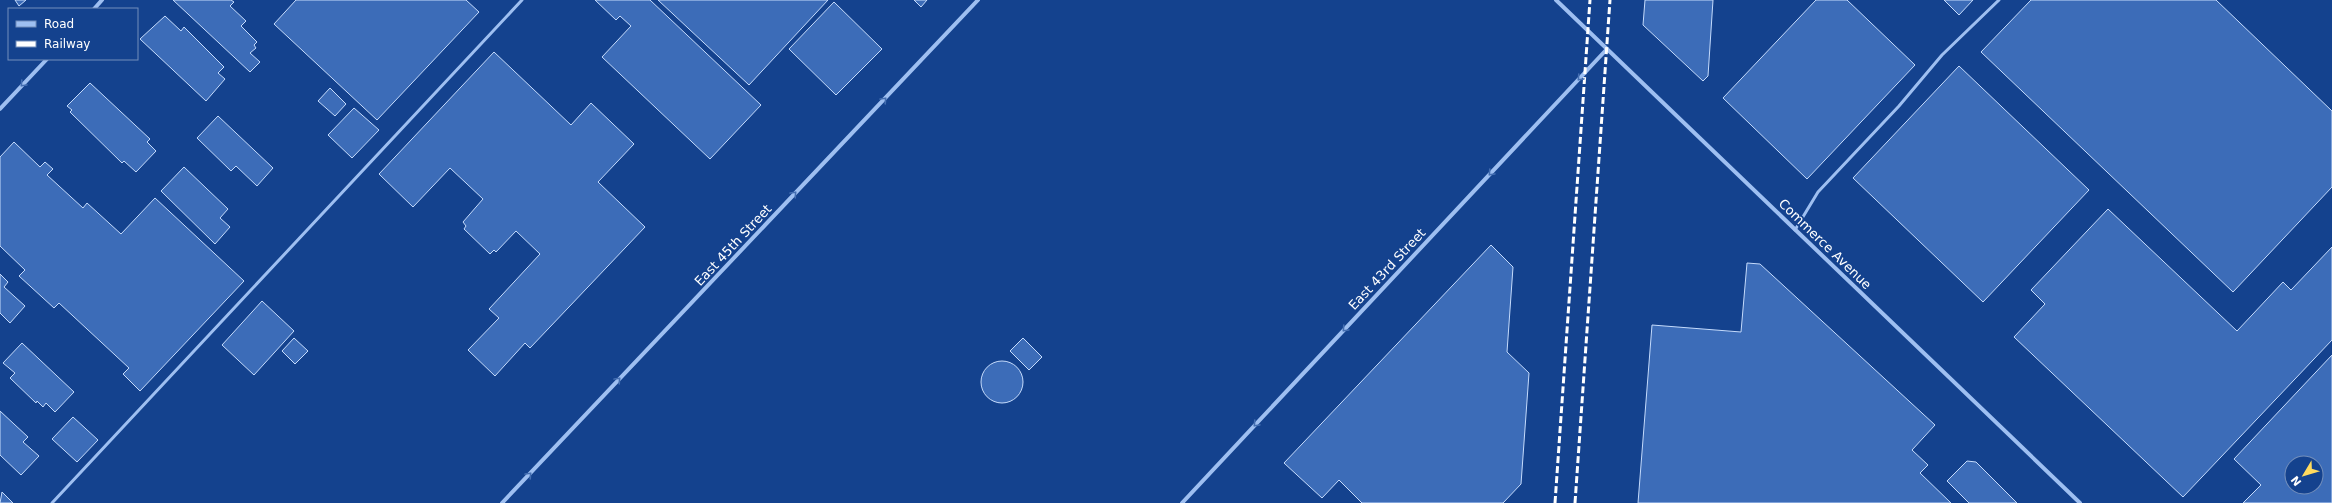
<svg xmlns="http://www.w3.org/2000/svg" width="2332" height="503" font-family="'DejaVu Sans',sans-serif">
<rect width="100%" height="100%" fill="#14428e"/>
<g fill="#3c6cb8" stroke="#c5dbfc" fill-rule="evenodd">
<path d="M 15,0 L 26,0 L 19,6 Z"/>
<path d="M 173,0 L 231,0 L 234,2 L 230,6 L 246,21 L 241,26 L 257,42 L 254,45 L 256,48 L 250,53 L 260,62 L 250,72 Z"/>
<path d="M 296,0 L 466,0 L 479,12 L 377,120 L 274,24 Z"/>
<path d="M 595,0 L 650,0 L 761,105 L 710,159 L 602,57 L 631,26 L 620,16 L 616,20 Z"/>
<path d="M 658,0 L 828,0 L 749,85 Z"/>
<path d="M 914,0 L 927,0 L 921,7 Z"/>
<path d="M 1645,0 L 1713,0 L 1708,76 L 1703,81 L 1643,25 Z"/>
<path d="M 1816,0 L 1847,0 L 1915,65 L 1807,179 L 1723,98 Z"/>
<path d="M 1944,0 L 1973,0 L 1959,15 Z"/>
<path d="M 2031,0 L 2216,0 L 2332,111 L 2332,187 L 2233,292 L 1981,52 Z"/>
<path d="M 834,2 L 882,49 L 836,95 L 789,49 Z"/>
<path d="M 165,16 L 181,31 L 184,27 L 224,67 L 218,73 L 225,79 L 206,101 L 140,39 Z"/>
<path d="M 494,52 L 571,125 L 591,103 L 634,144 L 598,182 L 645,227 L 530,348 L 525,343 L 495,376 L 468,350 L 499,318 L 489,309 L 540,254 L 516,231 L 496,252 L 494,250 L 490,254 L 464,229 L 466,226 L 463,222 L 483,199 L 450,168 L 413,207 L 379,174 Z"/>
<path d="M 1959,66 L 2089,190 L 1983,302 L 1853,178 Z"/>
<path d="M 90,83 L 150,139 L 147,142 L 156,151 L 136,172 L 124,161 L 122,163 L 70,112 L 72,110 L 67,106 Z"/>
<path d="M 330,88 L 346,104 L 335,116 L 318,101 Z"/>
<path d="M 354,108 L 379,130 L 352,158 L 328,135 Z"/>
<path d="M 218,116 L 273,168 L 257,186 L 236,166 L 231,171 L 197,138 Z"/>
<path d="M 14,142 L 40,167 L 45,162 L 53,169 L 47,175 L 83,208 L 87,203 L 121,234 L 155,198 L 244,281 L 140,391 L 123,374 L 129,368 L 59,303 L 54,308 L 19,276 L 25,270 L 0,246 L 0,157 Z"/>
<path d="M 184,167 L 228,209 L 220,218 L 230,227 L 215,244 L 161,191 Z"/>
<path d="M 2108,209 L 2237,331 L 2283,282 L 2291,290 L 2332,247 L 2332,340 L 2183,497 L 2014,337 L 2045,304 L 2031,290 Z"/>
<path d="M 1491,245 L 1513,267 L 1507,352 L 1529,373 L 1521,484 L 1503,503 L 1362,503 L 1339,480 L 1322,498 L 1284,463 Z"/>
<path d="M 1747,263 L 1760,264 L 1935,425 L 1912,450 L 1928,465 L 1920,473 L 1951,503 L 1638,503 L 1652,325 L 1741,332 Z"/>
<path d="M 0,274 L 8,282 L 4,287 L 25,306 L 10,323 L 0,313 Z"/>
<path d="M 262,301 L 294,331 L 254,375 L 222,345 Z"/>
<path d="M 294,338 L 308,351 L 295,364 L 282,351 Z"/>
<path d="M 1023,338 L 1042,357 L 1029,370 L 1010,351 Z"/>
<path d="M 22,343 L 74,392 L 55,412 L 46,403 L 43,407 L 37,401 L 36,403 L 10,378 L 15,373 L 3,363 Z"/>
<path d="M 2332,355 L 2332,503 L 2243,503 L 2261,485 L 2234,459 ZM 2292,463 L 2316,463 L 2316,487 L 2292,487 Z"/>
<circle cx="1002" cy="382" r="21"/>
<path d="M 0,411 L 28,437 L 23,442 L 39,456 L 21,475 L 0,455 Z"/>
<path d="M 73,417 L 98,440 L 77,462 L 52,439 Z"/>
<path d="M 1967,461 L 1976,462 L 2017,503 L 1969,503 L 1947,481 Z"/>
<path d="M 2,492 L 13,503 L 0,503 Z"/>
</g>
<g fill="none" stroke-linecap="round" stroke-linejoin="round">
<g stroke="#9ebff1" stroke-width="3">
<path d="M 1795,230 L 1818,192 L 1899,106 L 1942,55 L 1999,0"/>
<path d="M 52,503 L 522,0"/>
</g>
<g stroke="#9ebff1" stroke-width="4">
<path d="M 1556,0 L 2080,503"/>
<path d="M 94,9 L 102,0"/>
<path d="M 0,109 L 47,59"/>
<path d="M 502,503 L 978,0"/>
<path d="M 1182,503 L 1607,49"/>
</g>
<g stroke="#fff" stroke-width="3" stroke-dasharray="7 3" stroke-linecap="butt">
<path d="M 1555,503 L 1590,0"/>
<path d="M 1575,503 L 1610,0"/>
</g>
</g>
<defs><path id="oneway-chevron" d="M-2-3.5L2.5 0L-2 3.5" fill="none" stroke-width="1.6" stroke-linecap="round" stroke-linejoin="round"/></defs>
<g stroke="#446eb1">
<use href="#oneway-chevron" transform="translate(1580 78) rotate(133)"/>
<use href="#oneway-chevron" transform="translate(23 84) rotate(133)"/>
<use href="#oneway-chevron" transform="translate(884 100) rotate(-47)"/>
<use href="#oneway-chevron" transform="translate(1491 173) rotate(133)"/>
<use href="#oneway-chevron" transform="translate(794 194) rotate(-47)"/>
<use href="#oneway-chevron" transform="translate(1345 329) rotate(133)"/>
<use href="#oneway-chevron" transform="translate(618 380) rotate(-47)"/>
<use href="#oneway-chevron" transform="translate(1256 424) rotate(133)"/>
<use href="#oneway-chevron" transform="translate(529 475) rotate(-47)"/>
</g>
<g text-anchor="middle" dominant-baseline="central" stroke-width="3.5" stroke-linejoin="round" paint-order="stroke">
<g font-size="13" fill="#fff" stroke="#14428e">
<text transform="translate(1825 244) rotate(44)">Commerce Avenue</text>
<text transform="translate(733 245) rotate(-47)">East 45th Street</text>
<text transform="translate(1387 269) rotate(-47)">East 43rd Street</text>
</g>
</g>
<rect x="8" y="8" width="130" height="52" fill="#14428e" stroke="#728ebb"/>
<rect x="16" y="21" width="20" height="6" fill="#9ebff1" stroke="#728ebb"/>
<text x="44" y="28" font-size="12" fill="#ffffff">Road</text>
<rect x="16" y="41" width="20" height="6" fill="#ffffff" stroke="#728ebb"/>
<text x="44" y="48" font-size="12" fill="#ffffff">Railway</text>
<g transform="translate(2304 475) rotate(232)"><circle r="19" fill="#14428e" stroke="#728ebb"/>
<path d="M0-3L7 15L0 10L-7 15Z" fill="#ffda5e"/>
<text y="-6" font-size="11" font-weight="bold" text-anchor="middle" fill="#ffffff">N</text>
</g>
</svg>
